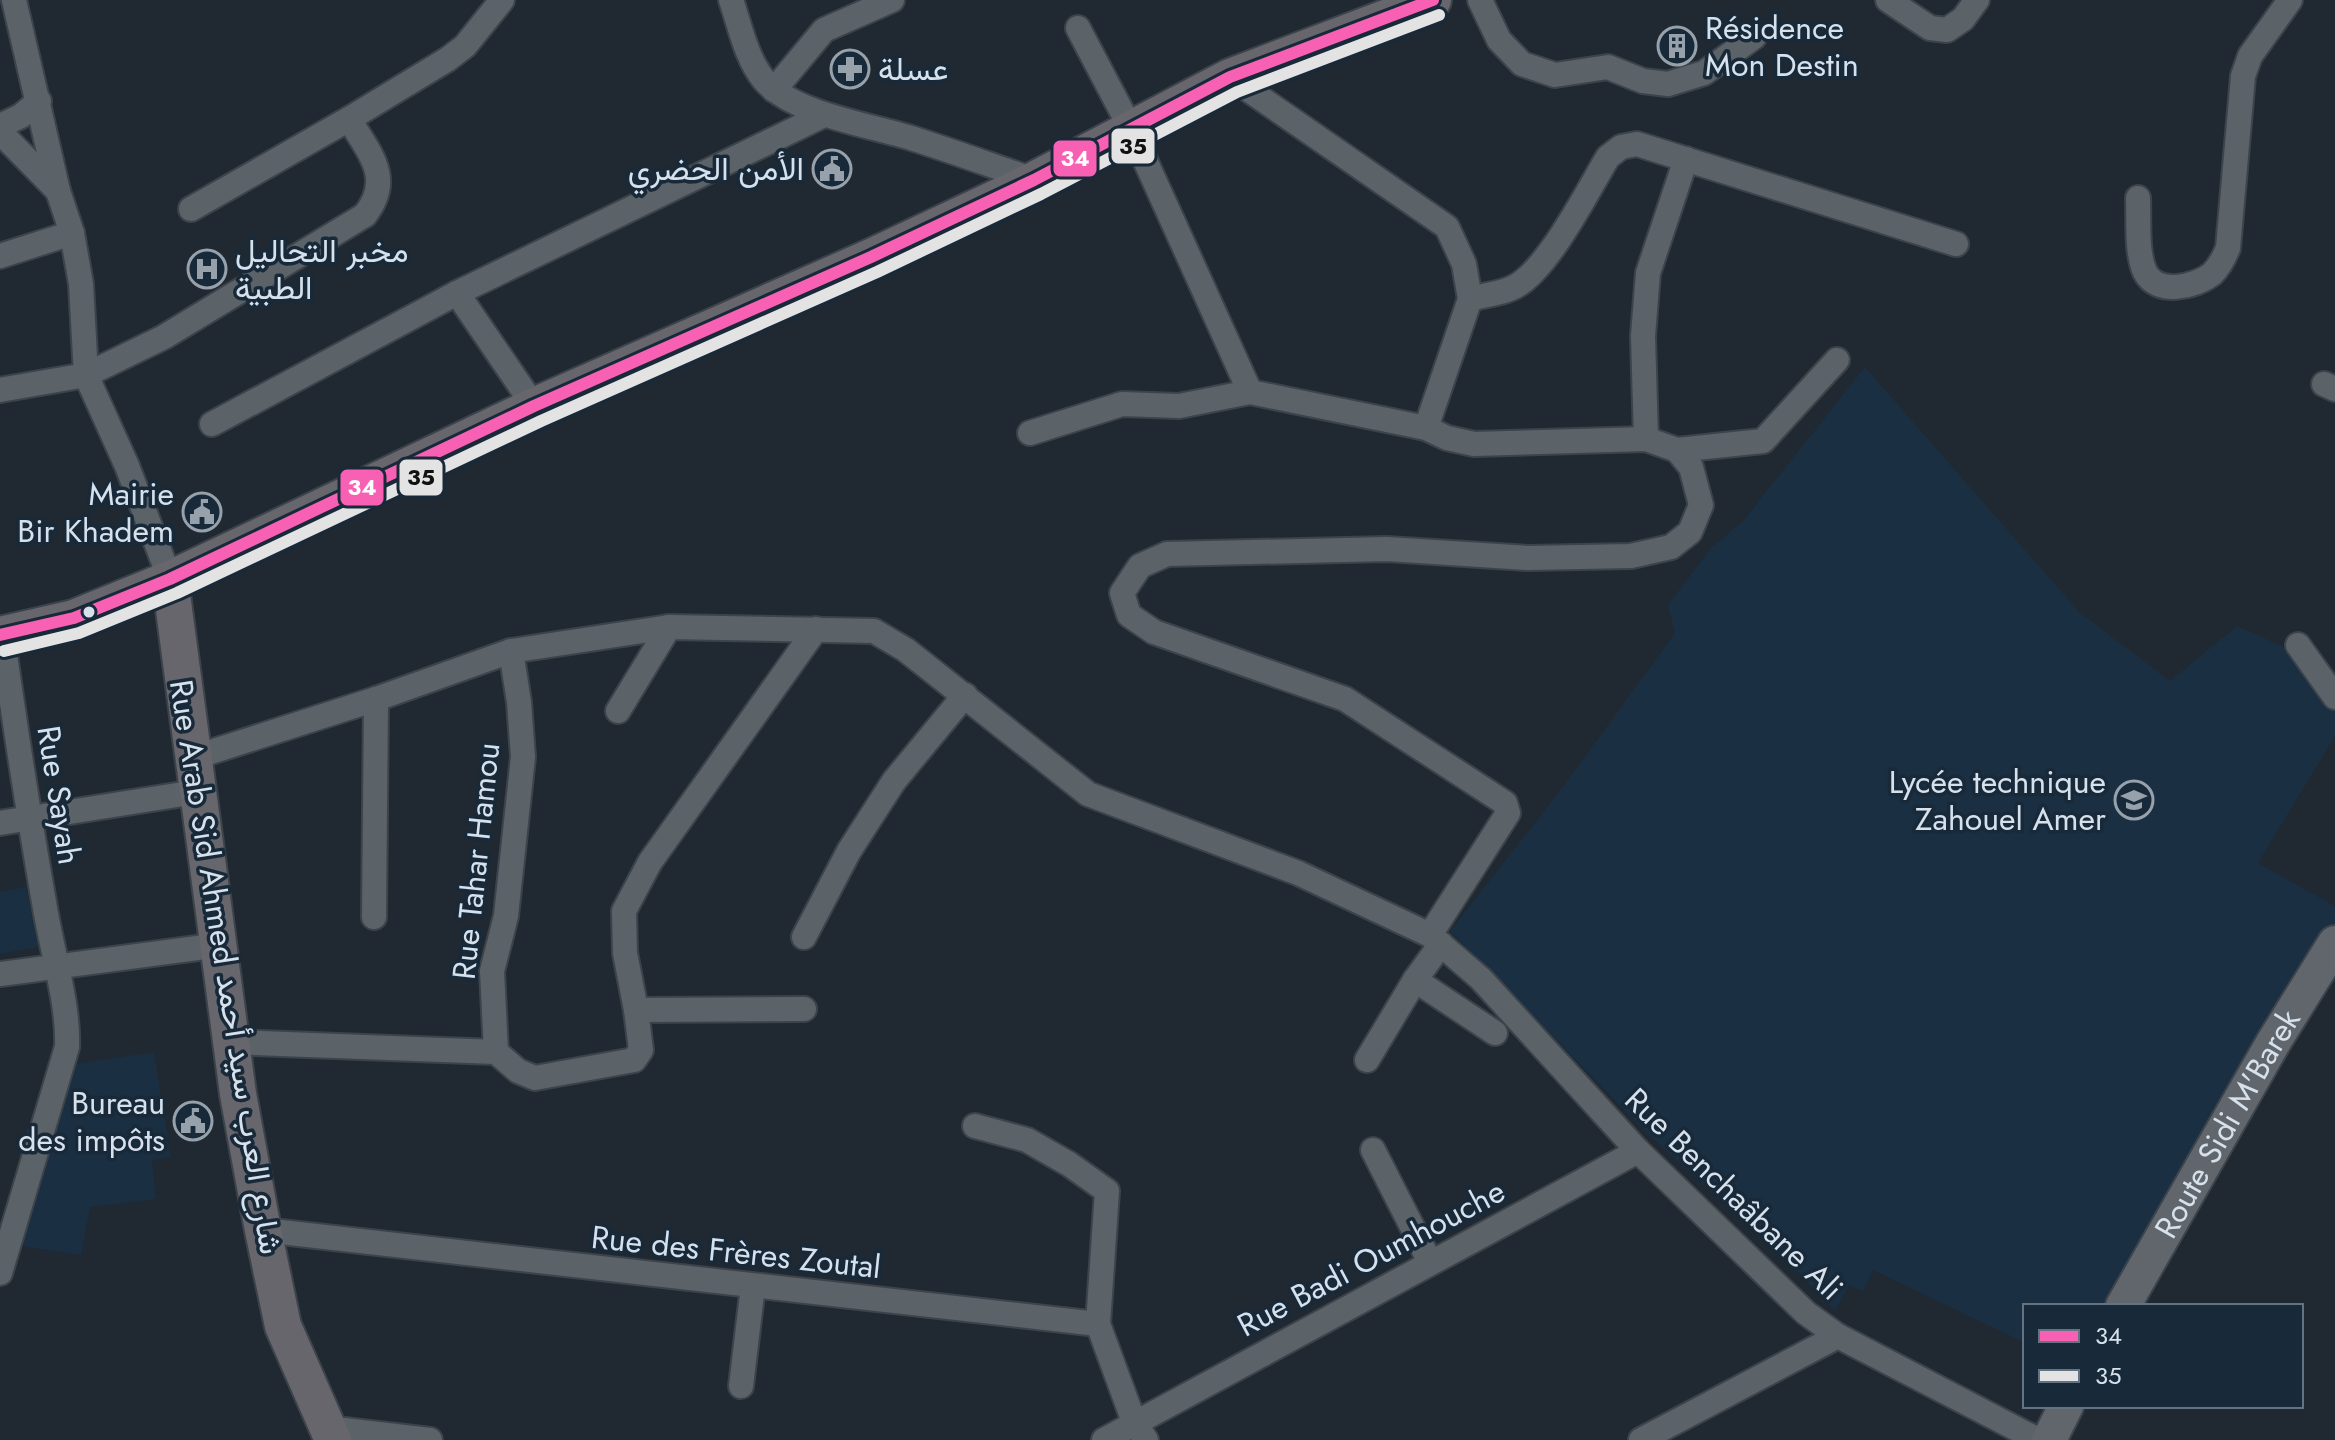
<svg xmlns="http://www.w3.org/2000/svg" width="2335" height="1440" font-family="Jost,Vazirmatn,sans-serif">
<rect width="100%" height="100%" fill="#202931"/>
<g fill="#1a2f42">
<path d="M 1865,367 L 2080,613 L 2170,681 L 2237,626 L 2293,651 L 2335,712 L 2335,736 L 2258,863 L 2335,906 L 2335,926 L 2231,1095 L 2110,1306 L 2025,1306 L 2025,1343 L 1873,1270 L 1863,1291 L 1849,1285 L 1835,1310 L 1788,1262 L 1649,1135 L 1450,931 L 1560,791 L 1675,633 L 1668,605 L 1711,548 L 1743,521 Z"/>
<path d="M 26,887 L 38,947 L 0,954 L 0,892 Z"/>
<path d="M 154,1052 L 171,1157 L 152,1160 L 156,1199 L 90,1207 L 81,1255 L 17,1245 L 76,1064 Z"/>
</g>
<g fill="none" stroke-linecap="round" stroke-linejoin="round">
<defs>
<g id="minor">
<path d="M 731,0 C 740,26 746,58 764,80 C 793,114 870,125 911,138 C 952,151 993,166 1034,180"/>
<path d="M 1480,0 L 1499,40 L 1522,64 L 1555,75 L 1608,67 L 1643,81 L 1668,84 L 1704,73 L 1754,37"/>
<path d="M 1888,0 L 1930,28 L 1947,30 L 1963,19 L 1977,0"/>
<path d="M 1078,28 L 1131,129 L 1250,392"/>
<path d="M 1230,77 L 1447,227 L 1464,264 L 1470,299 L 1426,428"/>
<path d="M 774,90 L 824,30 L 892,0"/>
<path d="M 0,126 L 21,116 L 39,101"/>
<path d="M 0,132 L 58,191"/>
<path d="M 2138,198 C 2139,220 2136,252 2145,272 C 2157,296 2195,287 2212,274 C 2220,266 2224,258 2228,248 L 2243,76 L 2250,56 L 2290,0"/>
<path d="M 191,209 L 349,119 L 448,59 L 465,46 L 502,0"/>
<path d="M 0,256 L 72,233"/>
<path d="M 457,293 L 534,406"/>
<path d="M 1470,299 C 1483,295 1500,294 1512,288 C 1546,274 1588,190 1608,157 L 1621,147 L 1637,144 L 1956,244"/>
<path d="M 2324,384 L 2335,389"/>
<path d="M 0,390 L 86,375 L 81,284 L 72,233 L 58,191 L 14,0"/>
<path d="M 212,424 L 457,293 L 824,115"/>
<path d="M 1030,433 L 1122,404 L 1179,406 L 1250,392 L 1426,428 L 1447,438 L 1474,444 L 1646,439 L 1677,450 L 1691,467 L 1701,505 L 1690,532 L 1671,547 L 1631,556 L 1528,558 L 1387,549 L 1167,554 L 1140,566 L 1122,593 L 1129,615 L 1154,632 L 1345,699 L 1505,803 L 1508,813 L 1430,935"/>
<path d="M 1646,439 L 1643,336 L 1648,273 L 1686,159"/>
<path d="M 1677,450 L 1763,441 L 1837,360"/>
<path d="M 170,579 L 127,466 L 86,375 L 164,337 L 365,215 C 394,178 369,153 349,119"/>
<path d="M 2298,645 L 2335,697"/>
<path d="M 618,711 L 669,627"/>
<path d="M 192,758 L 376,699 L 511,651 L 669,627 L 874,631 L 906,650 L 1088,794 L 1298,873 L 1430,935 L 1481,979 L 1638,1151 L 1806,1313 L 1838,1336 L 2038,1440"/>
<path d="M 0,823 L 196,792"/>
<path d="M 374,917 L 376,699"/>
<path d="M 804,937 L 849,851 L 894,781 L 965,695"/>
<path d="M 0,974 L 220,945"/>
<path d="M 1415,980 L 1495,1033"/>
<path d="M 636,1010 L 804,1009"/>
<path d="M 231,1042 L 496,1052 L 492,971 L 506,916 L 523,757 L 519,702 L 511,651"/>
<path d="M 496,1052 L 518,1071 L 535,1078 L 634,1060 L 641,1050 L 636,1010 L 625,953 L 624,911 L 650,862 L 816,629"/>
<path d="M 1367,1060 L 1415,980 L 1441,944"/>
<path d="M 975,1126 L 1027,1140 L 1069,1164 L 1107,1191 L 1098,1324"/>
<path d="M 1373,1150 L 1430,1262"/>
<path d="M 263,1230 L 1098,1324 L 1134,1422 L 1146,1440"/>
<path d="M 0,1273 L 67,1047 C 69,1005 52,951 45,908 C 29,817 15,726 2,634"/>
<path d="M 741,1386 L 753,1286"/>
<path d="M 327,1428 L 430,1440"/>
<path d="M 1104,1440 L 1638,1151"/>
<path d="M 1641,1440 L 1838,1336"/>
</g>
<g id="secondary">
<path id="s1" d="M 2123,1306 L 2273,1043 L 2335,943"/>
<path d="M 2049,1440 L 2066,1406"/>
</g>
<g id="primary">
<path d="M 170,579 L 238,1094 L 263,1230 L 283,1326 L 333,1440"/>
<path d="M 0,635 L 74,618 L 170,579 L 534,406 L 871,257 L 1034,180 L 1230,77 L 1433,0"/>
</g>
</defs>
<use href="#minor" stroke="#3c434b" stroke-width="28"/>
<use href="#secondary" stroke="#3c434b" stroke-width="38"/>
<use href="#primary" stroke="#3c434b" stroke-width="40"/>
<use href="#minor" stroke="#5b6268" stroke-width="24"/>
<use href="#secondary" stroke="#61656c" stroke-width="34"/>
<use href="#primary" stroke="#67666c" stroke-width="36"/>
<defs>
<path id="bus-1" d="M 0,635 L 74,618 L 170,579 L 534,406 L 871,257 L 1034,180 L 1230,77 L 1433,0"/>
<path id="bus-2" d="M 4,651 L 79,633 L 177,593 L 541,421 L 877,272 L 1041,194 L 1237,92 L 1439,15"/>
</defs>
<use href="#bus-1" stroke="#182939" stroke-width="18"/>
<use href="#bus-2" stroke="#182939" stroke-width="18"/>
<use href="#bus-1" stroke="#f860b3" stroke-width="12"/>
<use href="#bus-2" stroke="#e3e3e3" stroke-width="12"/>
</g>
<defs>
<symbol id="building-ring" viewBox="-11 -11 22 22"><circle r="9.5" fill="#182939" stroke="#96a1ab" stroke-width="1.5"/><path d="M-4-6H4V6H1V3H-1V6H-4ZM-2.5-4.3h1.7v1.8h-1.7ZM.8-4.3h1.7v1.8H.8ZM-2.5-1h1.7V.8h-1.7ZM.8-1h1.7V.8H.8Z" fill="#96a1ab"/></symbol>
<symbol id="pharmacy-ring" viewBox="-11 -11 22 22"><circle r="9.5" fill="#182939" stroke="#96a1ab" stroke-width="1.5"/><path d="M-2-6h4v4h4v4h-4v4h-4v-4h-4v-4h4Z" fill="#96a1ab"/></symbol>
<symbol id="civic-ring" viewBox="-11 -11 22 22"><circle r="9.5" fill="#182939" stroke="#96a1ab" stroke-width="1.5"/><path d="M-.6-6.5H3V-4.5H.6V-3L4-1V1h2V6H-6V1h2V-1L-.6-3ZM-1.2 2.5V6h2.4V2.5Z" fill="#96a1ab"/></symbol>
<symbol id="hospital-ring" viewBox="-11 -11 22 22"><circle r="9.5" fill="#182939" stroke="#96a1ab" stroke-width="1.5"/><path d="M-5-5h3v3.5h4V-5h3V5h-3V1.5h-4V5h-3Z" fill="#96a1ab"/></symbol>
<symbol id="school-ring" viewBox="-11 -11 22 22"><circle r="9.5" fill="#182939" stroke="#96a1ab" stroke-width="1.5"/><path d="M0-5L7-2L0 1L-7-2ZM-4 1L0 2.5L4 1V4Q0 6-4 4Z" fill="#96a1ab"/></symbol>
</defs>
<g fill-rule="evenodd">
<use href="#building-ring" x="1655" y="24" width="44" height="44"/>
<use href="#pharmacy-ring" x="828" y="47" width="44" height="44"/>
<use href="#civic-ring" x="810" y="147" width="44" height="44"/>
<use href="#hospital-ring" x="185" y="247" width="44" height="44"/>
<use href="#civic-ring" x="180" y="490" width="44" height="44"/>
<use href="#school-ring" x="2112" y="778" width="44" height="44"/>
<use href="#civic-ring" x="171" y="1099" width="44" height="44"/>
</g>
<circle fill="#d6e1ec" stroke="#182939" stroke-width="3" cx="89" cy="612" r="7"/>
<g text-anchor="middle" dominant-baseline="central" stroke-width="7" stroke-linejoin="round" paint-order="stroke">
<g font-size="32" fill="#d6e1ec" stroke="#182939" text-anchor="end">
<text x="1705" y="28" text-anchor="start">Résidence<tspan x="1705" dy="37">Mon Destin</tspan></text>
<text x="878" y="69" text-anchor="start">عسلة</text>
<text x="804" y="169">الأمن الحضري</text>
<text x="235" y="251" text-anchor="start">مخبر التحاليل<tspan x="235" dy="37">الطبية</tspan></text>
<text x="174" y="494">Mairie<tspan x="174" dy="37">Bir Khadem</tspan></text>
<text x="2106" y="782">Lycée technique<tspan x="2106" dy="37">Zahouel Amer</tspan></text>
<text x="165" y="1103">Bureau<tspan x="165" dy="37">des impôts</tspan></text>
</g>
<g font-size="32" fill="#d6e1ec" stroke="#182939">
<text transform="translate(59 795) rotate(81)">Rue Sayah</text>
<text transform="translate(476 861) rotate(-84)">Rue Tahar Hamou</text>
<text transform="translate(226 967) rotate(81)">Rue Arab Sid Ahmed شارع العرب سيد أحمد</text>
<text stroke="none"><textPath href="#s1" startOffset="210">Route Sidi M'Barek</textPath></text>
<text transform="translate(1734 1194) rotate(44)">Rue Benchaâbane Ali</text>
<text transform="translate(736 1252) rotate(6)">Rue des Frères Zoutal</text>
<text transform="translate(1371 1258) rotate(-28)">Rue Badi Oumhouche</text>
</g>
</g>
<g stroke="#182939" stroke-width="3">
<rect x="1110" y="127" width="46" height="38" rx="8" fill="#e3e3e3"/>
<rect x="1052" y="139" width="46" height="39" rx="8" fill="#f860b3"/>
<rect x="398" y="458" width="46" height="39" rx="8" fill="#e3e3e3"/>
<rect x="339" y="468" width="46" height="39" rx="8" fill="#f860b3"/>
</g>
<g font-size="22" text-anchor="middle" font-weight="bold" fill="#fff">
<text x="1075" y="166">34</text>
<text x="362" y="495">34</text>
</g>
<g font-size="22" text-anchor="middle" font-weight="bold" fill="#111">
<text x="1133" y="154">35</text>
<text x="421" y="485">35</text>
</g>
<rect x="2023" y="1304" width="280" height="104" fill="#182939" stroke="#647381" stroke-width="2"/>
<rect x="2039" y="1330" width="40" height="12" fill="#f860b3" stroke="#647381" stroke-width="2"/>
<text x="2095" y="1344" font-size="24" fill="#d6e1ec">34</text>
<rect x="2039" y="1370" width="40" height="12" fill="#e3e3e3" stroke="#647381" stroke-width="2"/>
<text x="2095" y="1384" font-size="24" fill="#d6e1ec">35</text>
</svg>
